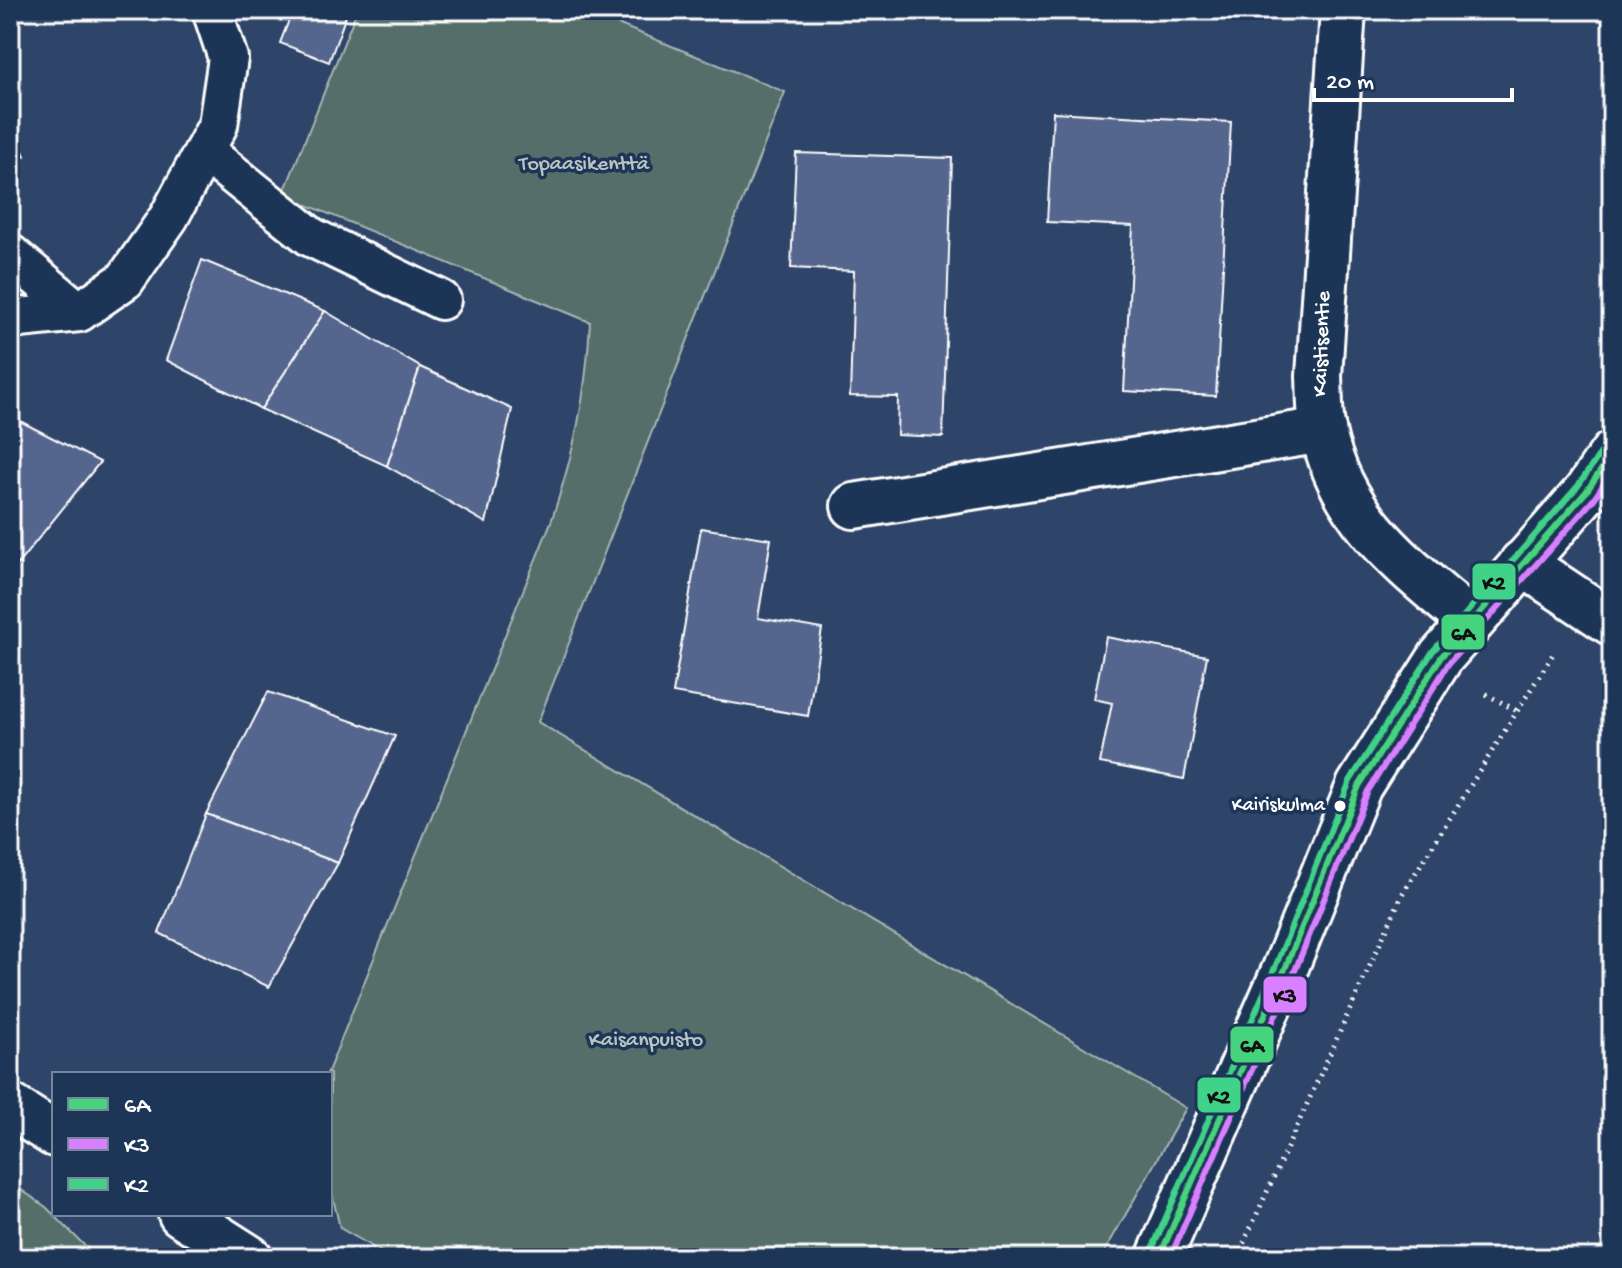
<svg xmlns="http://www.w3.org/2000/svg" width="1622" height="1268" font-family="'Gochi Hand',sans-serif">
<rect width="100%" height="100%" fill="#2e4468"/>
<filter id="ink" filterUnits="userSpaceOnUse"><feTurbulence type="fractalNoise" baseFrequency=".0125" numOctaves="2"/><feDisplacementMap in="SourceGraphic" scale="16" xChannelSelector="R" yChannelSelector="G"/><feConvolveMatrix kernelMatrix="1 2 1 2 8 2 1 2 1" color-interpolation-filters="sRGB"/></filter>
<g filter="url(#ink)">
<g fill="#556e6b" stroke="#aab6b5" stroke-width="2">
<path d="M 357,10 L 583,10 L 785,92 L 538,722 L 1186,1108 L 1101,1258 L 392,1258 L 340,1228 L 330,1185 L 330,1074 L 327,1074 L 551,522 C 575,449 586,399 590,322 L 283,195 Z"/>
<path d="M 10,1182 L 46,1207 L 97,1258 L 10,1258 Z"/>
</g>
<g fill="#55668e" stroke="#fff" stroke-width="2">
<path d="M 293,10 L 348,10 L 329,62 L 280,43 Z"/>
<path d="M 1053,112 L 1231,122 L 1216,396 L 1124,391 L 1133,226 L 1047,222 Z"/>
<path d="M 10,122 L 25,156 L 10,163 Z"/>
<path d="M 796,153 L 952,158 L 943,437 L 897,435 L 898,397 L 850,396 L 854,271 L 791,268 Z"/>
<path d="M 202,260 L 325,311 L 261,409 L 166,360 Z"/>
<path d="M 325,311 L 420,367 L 387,466 L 261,409 Z"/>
<path d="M 420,367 L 512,409 L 486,523 L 387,466 Z"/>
<path d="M 10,416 L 100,462 L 18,564 L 10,559 Z"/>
<path d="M 701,528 L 771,539 L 758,618 L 822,629 L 808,716 L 673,693 Z"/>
<path d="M 10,559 L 18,564 L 10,574 Z"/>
<path d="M 1106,637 L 1207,656 L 1184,779 L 1100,763 L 1112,703 L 1094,699 Z"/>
<path d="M 268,692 L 395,736 L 338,863 L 206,814 Z"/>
<path d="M 206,814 L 338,863 L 269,987 L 159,933 Z"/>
</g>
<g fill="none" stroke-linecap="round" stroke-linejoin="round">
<defs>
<g id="service">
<path d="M 204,151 L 311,237 L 441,300"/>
<path d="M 10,254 L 79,312"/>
<path d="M 10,319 L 79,312 L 125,280 L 169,217 L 218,125 L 228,58 L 212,10"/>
</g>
<g id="minor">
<path d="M 1343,10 L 1319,376 C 1320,394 1319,414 1323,431 C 1342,521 1405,565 1471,622"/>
<path d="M 854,506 L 1323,430"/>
<path d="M 1522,563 L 1612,623"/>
</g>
<g id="tertiary">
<path d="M 10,1106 L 54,1134"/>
<path d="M 181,1214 L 250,1258"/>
<path d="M 1159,1258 L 1285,969 L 1359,786 L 1441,657 L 1586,492 L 1612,454"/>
</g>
</defs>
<use href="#service" stroke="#fff" stroke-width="44"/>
<use href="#minor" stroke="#fff" stroke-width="50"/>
<use href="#tertiary" stroke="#fff" stroke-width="50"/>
<g stroke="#fff" stroke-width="5" stroke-dasharray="2 6" stroke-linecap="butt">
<path d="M 1486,694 L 1517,711"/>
<path d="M 10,1247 L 28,1258"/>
<path d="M 1237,1258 L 1403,893 L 1553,654"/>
</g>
<use href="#service" stroke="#1d3557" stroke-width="38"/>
<use href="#minor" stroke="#1d3557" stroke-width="44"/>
<use href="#tertiary" stroke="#1d3557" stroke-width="44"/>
<defs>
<path id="bus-1" d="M 1159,1258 L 1285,969 L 1359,786 L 1441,657 L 1586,492 L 1612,454"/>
<path id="bus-2" d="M 1170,1258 L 1294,973 L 1368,791 L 1449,663 L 1594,499 L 1612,472"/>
<path id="bus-3" d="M 1150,1254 L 1276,965 L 1350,781 L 1433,651 L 1578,486 L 1604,448"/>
</defs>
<use href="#bus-1" stroke="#1d3557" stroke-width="12"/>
<use href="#bus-2" stroke="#1d3557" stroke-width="12"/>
<use href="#bus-3" stroke="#1d3557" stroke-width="12"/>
<use href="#bus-1" stroke="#46d37d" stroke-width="6"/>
<use href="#bus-2" stroke="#d880ff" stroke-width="6"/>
<use href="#bus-3" stroke="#40d288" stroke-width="6"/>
</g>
</g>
<circle fill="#fff" stroke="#1d3557" stroke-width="3" cx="1340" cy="806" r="7"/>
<g text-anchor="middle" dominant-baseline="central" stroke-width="7" stroke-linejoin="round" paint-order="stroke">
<g font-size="20" fill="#fff" stroke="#1d3557" text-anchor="end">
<text x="1325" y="806">Kairiskulma</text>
</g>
<g font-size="22" fill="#bbc5c4" stroke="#1d3557">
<text x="584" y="165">Topaasikenttä</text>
<text x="646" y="1041">Kaisanpuisto</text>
</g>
<g font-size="22" fill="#fff" stroke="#1d3557">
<text transform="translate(1323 344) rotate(-88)">Kaistisentie</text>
</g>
</g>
<g stroke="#1d3557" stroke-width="3">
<rect x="1471" y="562" width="46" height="39" rx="8" fill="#40d288"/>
<rect x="1440" y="613" width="46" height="38" rx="8" fill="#46d37d"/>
<rect x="1262" y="975" width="46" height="39" rx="8" fill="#d880ff"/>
<rect x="1229" y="1025" width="46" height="39" rx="8" fill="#46d37d"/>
<rect x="1196" y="1076" width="46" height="38" rx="8" fill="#40d288"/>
</g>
<g font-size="22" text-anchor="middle" font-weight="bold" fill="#111">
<text x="1494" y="589">K2</text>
<text x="1463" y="640">6A</text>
<text x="1285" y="1002">K3</text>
<text x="1252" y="1052">6A</text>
<text x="1219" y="1103">K2</text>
</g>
<rect width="1622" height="1268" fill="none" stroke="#1d3557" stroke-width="40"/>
<rect x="20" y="20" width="1582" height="1228" fill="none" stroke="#fff" stroke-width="3" filter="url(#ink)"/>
<rect x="52" y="1072" width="280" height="144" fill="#1d3557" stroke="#77869a" stroke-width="2"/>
<rect x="68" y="1098" width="40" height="12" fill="#46d37d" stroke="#77869a" stroke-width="2"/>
<text x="124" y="1112" font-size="24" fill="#ffffff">6A</text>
<rect x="68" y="1138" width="40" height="12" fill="#d880ff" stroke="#77869a" stroke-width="2"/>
<text x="124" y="1152" font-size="24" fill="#ffffff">K3</text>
<rect x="68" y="1178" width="40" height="12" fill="#40d288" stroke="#77869a" stroke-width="2"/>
<text x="124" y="1192" font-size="24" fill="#ffffff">K2</text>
<path d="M1314 88v12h198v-12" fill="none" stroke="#ffffff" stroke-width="4"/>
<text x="1326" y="88" font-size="24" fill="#ffffff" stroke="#1d3557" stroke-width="6" paint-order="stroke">20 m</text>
</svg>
